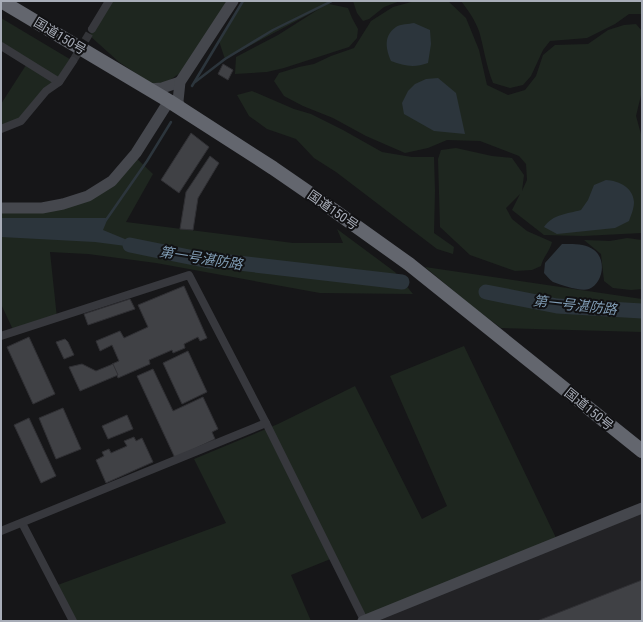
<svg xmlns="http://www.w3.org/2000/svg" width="643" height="622" font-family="'Roboto Condensed','Noto Sans JP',sans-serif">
<rect width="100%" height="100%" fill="#161618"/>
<path fill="#222225" d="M 642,513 L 642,621 L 375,621 Z"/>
<g fill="#1e261f">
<path d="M 111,1 L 227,1 L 180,73 L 167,82 L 153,84 L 143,78 L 119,62 L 89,35 L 100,22 Z"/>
<path d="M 243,1 L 333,1 L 329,4 L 348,8 L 352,18 L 358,29 L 357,38 L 349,47 L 284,68 L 267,72 L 235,74 L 236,57 L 278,35 L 319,9 L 225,59 L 219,41 Z"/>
<path d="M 353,1 L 400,1 L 384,7 L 369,19 L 363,21 L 357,13 Z"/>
<path d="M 415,1 L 448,1 L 466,18 L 479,50 L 487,85 L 508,95 L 525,90 L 536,76 L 543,55 L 555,45 L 588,44 L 608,30 L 624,25 L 636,24 L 642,31 L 642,91 L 636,116 L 642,138 L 642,233 L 583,236 L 544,235 L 512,210 L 520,194 L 506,208 L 512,219 L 527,231 L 552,242 C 550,251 543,257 541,266 L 532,270 L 515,271 L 470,255 L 440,227 L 438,159 L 441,150 L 456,148 L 492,156 L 512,158 L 524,175 L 522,191 L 527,180 L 526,164 L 519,156 L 480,141 L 447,140 L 428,148 L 405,153 L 366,136 L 333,118 L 303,106 L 284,96 L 274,81 L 279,73 L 299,67 L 314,64 L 331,56 L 354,48 L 371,21 L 393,7 Z"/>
<path d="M 461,1 L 642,1 L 642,14 L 629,14 L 615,24 L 587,38 L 550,41 L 543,50 L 531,76 L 523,85 L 510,88 L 493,83 C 486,66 484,48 479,31 C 475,20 468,10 461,1 Z"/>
<path d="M 1,18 L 73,61 L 21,121 L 1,127 L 1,104 L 28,62 L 1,45 Z"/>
<path d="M 252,91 L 294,109 L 311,114 L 343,130 L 382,152 L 412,157 L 434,157 L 435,191 L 434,233 L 454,247 L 453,254 L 437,249 L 336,172 L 314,158 L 296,139 L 267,129 L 249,116 L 237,95 Z"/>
<path d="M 133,155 L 153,174 L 126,222 L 293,243 L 343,243 L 337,229 L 395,272 L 413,294 L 320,293 L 156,263 L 88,254 L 50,252 L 57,318 L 14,332 L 1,304 L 1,251 L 9,251 L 1,251 L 1,209 L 62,206 L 93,192 Z"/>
<path d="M 627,238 L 642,240 L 642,289 L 631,290 L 613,288 L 604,281 L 601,254 L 584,240 L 610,241 Z"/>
<path d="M 425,267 L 642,299 L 642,332 L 501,328 L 473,307 Z"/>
<path d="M 464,346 L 558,542 L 364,620 L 333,558 L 291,575 L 311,621 L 73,621 L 55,586 L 226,523 L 194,459 L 278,424 L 355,386 L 422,519 L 447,506 L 390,376 Z"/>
</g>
<g fill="#2c353c">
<path d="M 414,23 L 430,30 L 431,44 L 428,63 C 414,68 404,66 391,61 C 386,49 383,36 396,27 C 400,24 409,24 414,23 Z"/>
<path d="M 438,78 L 456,93 L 465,134 L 434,131 L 404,114 L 402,103 L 408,91 L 415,84 L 426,79 Z"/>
<path d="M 606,180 C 619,181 633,187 634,202 C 634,209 631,215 629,221 L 615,228 L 557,234 L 544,227 C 553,214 567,214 581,210 L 588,200 L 594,185 Z"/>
<path d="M 1,218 L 108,218 L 103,230 L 149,249 L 95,242 L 1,237 Z"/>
<path d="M 562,244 C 573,244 585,243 594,250 C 607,260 603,283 589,289 C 581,292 561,285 553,282 C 550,280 547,276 544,273 L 545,263 Z"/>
</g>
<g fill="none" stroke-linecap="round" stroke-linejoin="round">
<g stroke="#2c353c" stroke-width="2.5">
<path d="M 195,82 L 225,59 L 273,30 L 332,1"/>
<path d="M 192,86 L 243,1"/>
<path d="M 106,220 L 147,161 L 171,122"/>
</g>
<g stroke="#2c353c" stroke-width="15">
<path d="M 130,245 L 209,261 L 221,261 L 402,282"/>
<path d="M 486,292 L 557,306 L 642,311"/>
</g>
</g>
<g fill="#404145" stroke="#303034">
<path d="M 223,64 L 233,70 L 228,80 L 218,74 Z"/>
<path d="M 191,133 L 209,147 L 179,193 L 161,180 Z"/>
<path d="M 210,156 L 219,163 L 198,198 L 193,230 L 180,229 L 186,192 Z"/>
<path d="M 184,286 L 207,338 L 200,341 L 198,337 L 184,344 L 185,348 L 173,353 L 172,350 L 149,360 L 150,364 L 118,378 L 112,364 L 119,361 L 112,345 L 100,351 L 96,341 L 120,331 L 124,338 L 148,327 L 138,305 Z"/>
<path d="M 130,299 L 135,309 L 88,325 L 84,314 Z"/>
<path d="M 29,337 L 55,394 L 33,404 L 7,347 Z"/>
<path d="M 65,339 L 68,342 L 74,355 L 64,359 L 56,342 Z"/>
<path d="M 188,351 L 207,392 L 182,404 L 163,363 Z"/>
<path d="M 82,364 L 96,371 L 113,364 L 118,375 L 80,391 L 69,367 Z"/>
<path d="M 153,369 L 173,411 L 203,397 L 218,429 L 212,432 L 215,439 L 175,458 L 137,376 Z"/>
<path d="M 63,408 L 81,449 L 56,459 L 39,418 Z"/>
<path d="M 127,415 L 133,429 L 108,439 L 102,426 Z"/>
<path d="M 29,418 L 56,476 L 41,483 L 14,425 Z"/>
<path d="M 134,437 L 136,441 L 142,438 L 153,462 L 106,483 L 96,460 L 104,456 L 102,452 L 109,449 L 111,453 L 127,446 L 124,441 Z"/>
<path d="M 642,580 L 642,621 L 537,621 Z"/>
</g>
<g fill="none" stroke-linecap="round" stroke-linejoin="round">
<path stroke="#333438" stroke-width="8" stroke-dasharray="8 4" stroke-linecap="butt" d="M 73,61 L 92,29"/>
<g stroke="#37383d" stroke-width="8">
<path d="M 92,29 L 109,1"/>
<path d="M 1,46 L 59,82"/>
<path d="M 1,129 L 21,121 L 46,91 L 59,82 L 73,61"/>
<path d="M 1,336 L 189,275 L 266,423 L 364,620"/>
<path d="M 22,523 L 73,621"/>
<path d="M 1,531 L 266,423"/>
</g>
<g stroke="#45474d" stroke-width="11">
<path d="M 149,89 L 162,88 L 180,82"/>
<path d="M 180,108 L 178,101 L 180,82 L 233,1"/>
<path d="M 1,208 L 42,208 L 63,204 L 88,196 L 112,181 L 136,153 L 169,101"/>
<path d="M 363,621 L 642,508"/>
</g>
<path stroke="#63666e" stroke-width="14" d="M 1,1 L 169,101 L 273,168 L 318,199 L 409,264 L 642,451"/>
</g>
<g text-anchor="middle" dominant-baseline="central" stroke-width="4" stroke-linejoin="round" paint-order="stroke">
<g font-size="13" fill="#a8adb8" stroke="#111113">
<text transform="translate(60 36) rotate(31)">国道150号</text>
<text transform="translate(333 210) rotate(35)">国道150号</text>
<text transform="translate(589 409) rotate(39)">国道150号</text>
</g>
<g font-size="14" font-style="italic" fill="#7f9bb3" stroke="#111113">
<text transform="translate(201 258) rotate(9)">第一号湛防路</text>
<text transform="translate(575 305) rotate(6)">第一号湛防路</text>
</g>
</g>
<rect width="643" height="622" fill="none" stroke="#a8adb8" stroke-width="4"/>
</svg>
